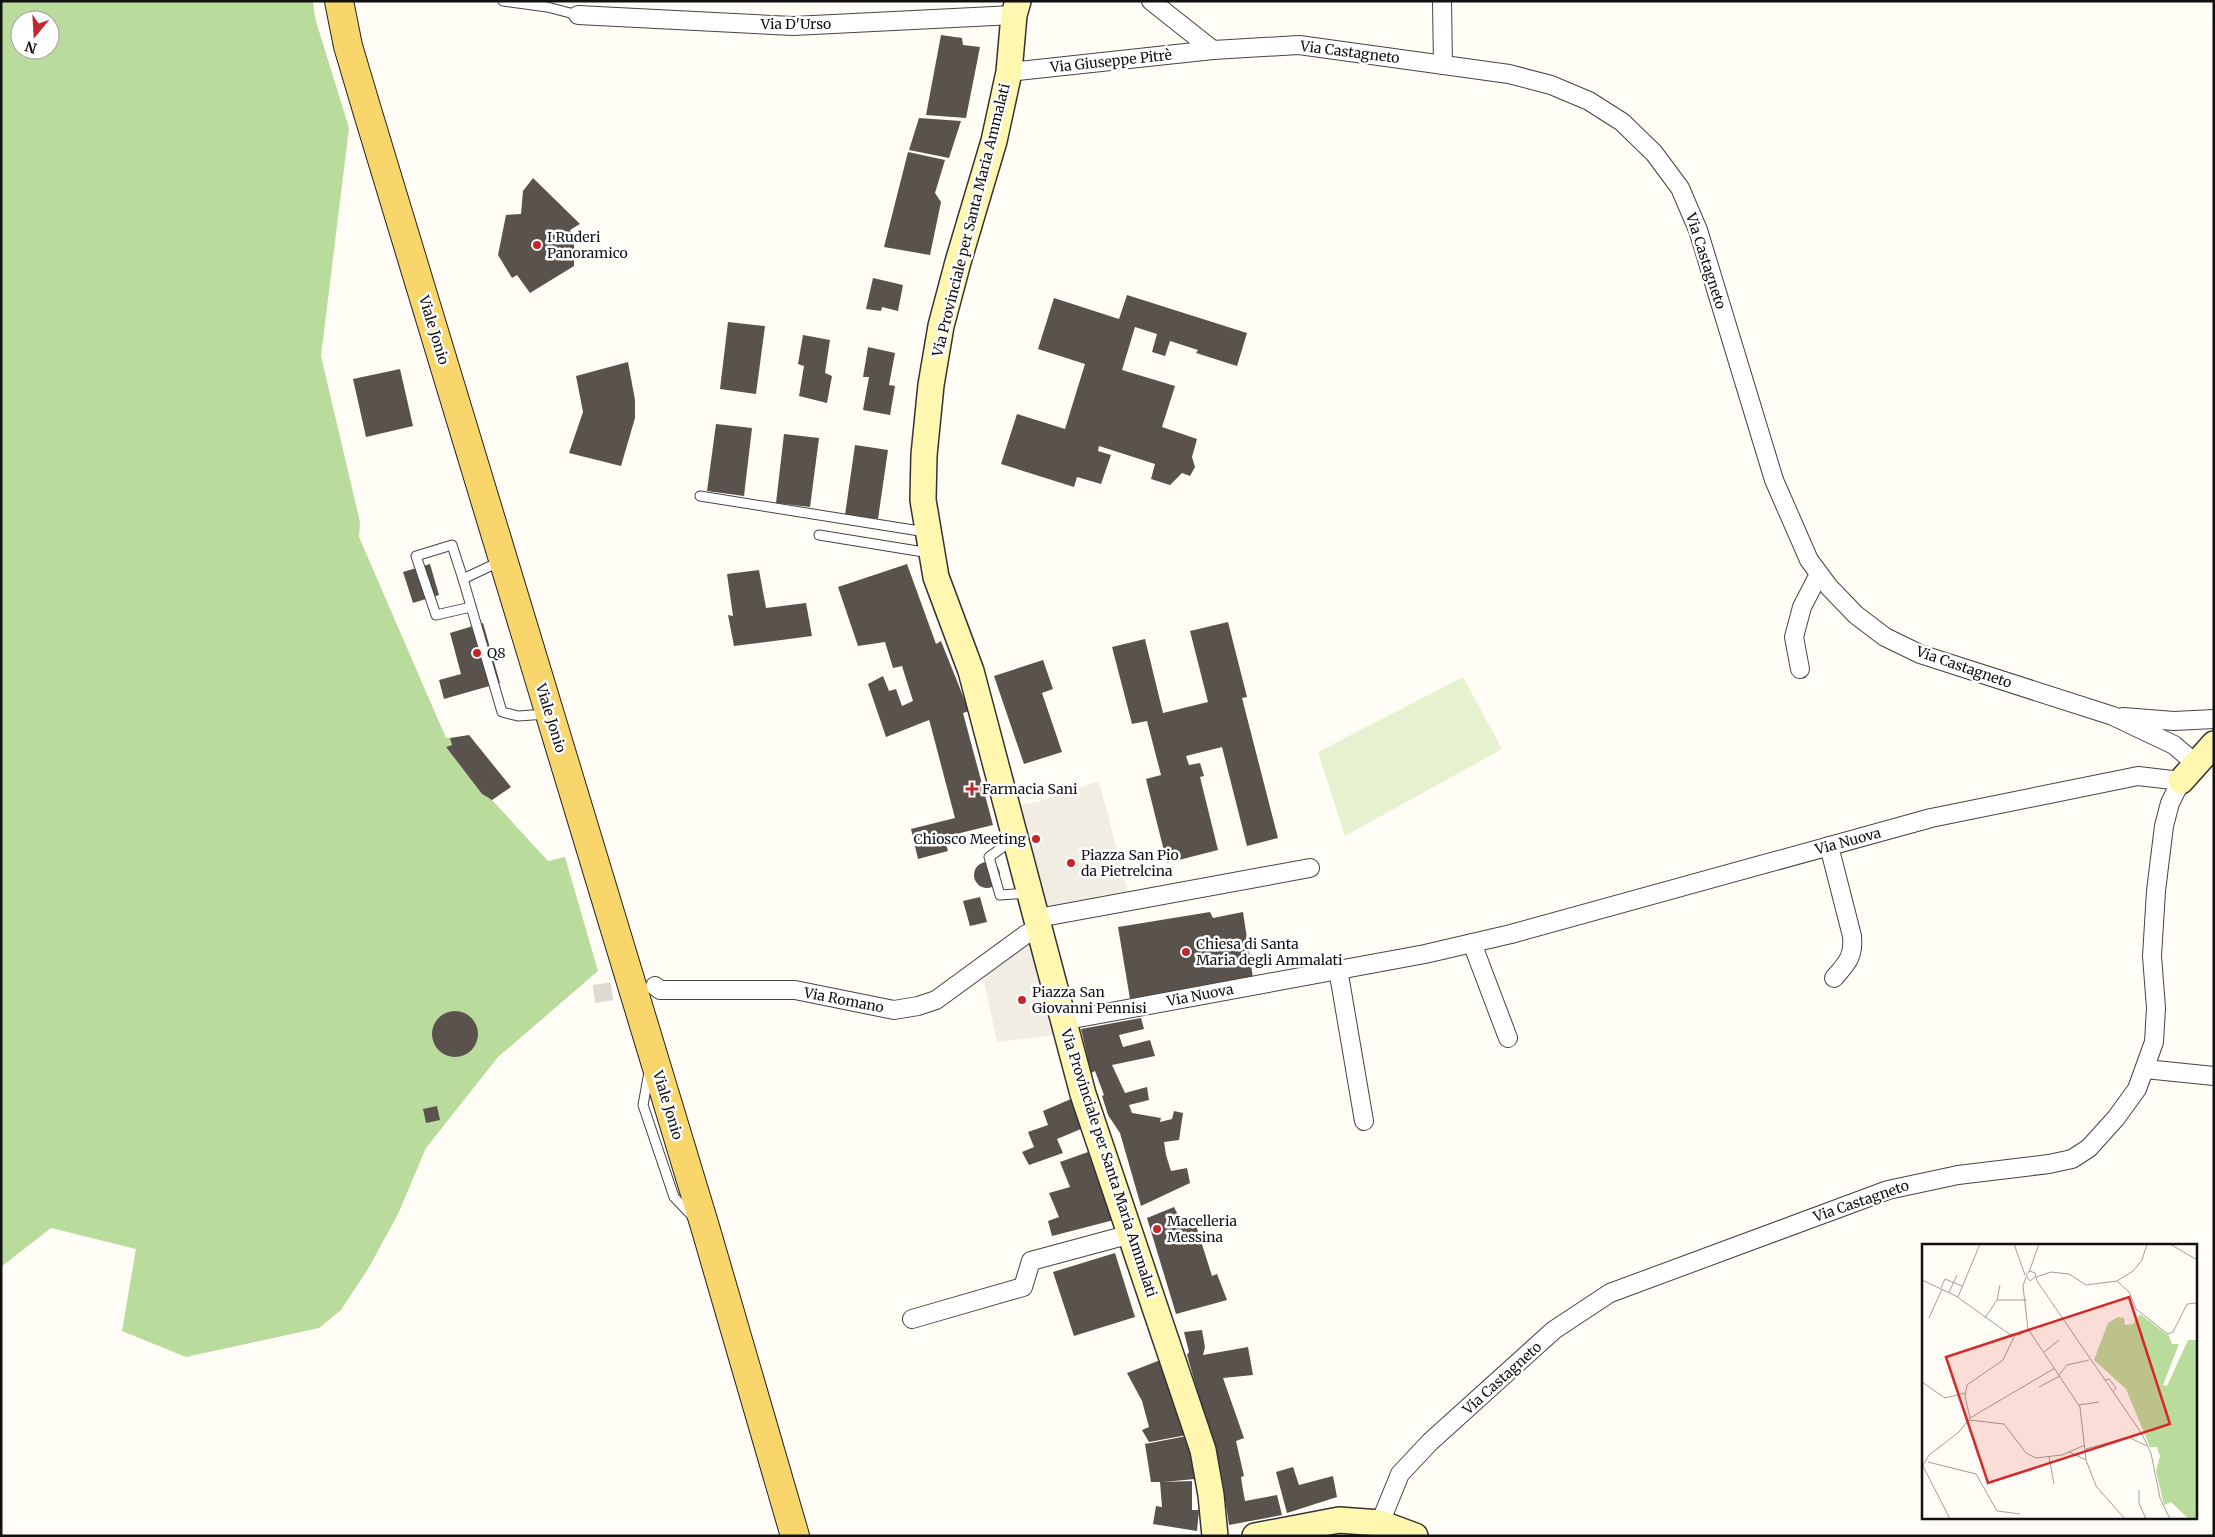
<svg xmlns="http://www.w3.org/2000/svg" width="2215" height="1537" font-family="Merriweather,serif">
<rect width="100%" height="100%" fill="#fffdf5"/>
<path fill="#b9dc9c" fill-rule="evenodd" d="M 1,1 L 313,1 L 315,18 L 349,128 L 321,356 L 360,522 L 359,537 L 446,738 L 450,738 L 452,745 L 446,747 L 482,794 L 492,800 L 548,861 L 565,857 L 598,971 L 498,1057 L 426,1148 L 398,1214 L 368,1269 L 341,1310 L 319,1328 L 186,1357 L 122,1331 L 136,1249 L 51,1228 L 1,1267 ZM 20,20 L 50,20 L 50,50 L 20,50 Z"/>
<path fill="#e6f2cf" d="M 1463,677 L 1502,749 L 1345,836 L 1318,752 Z"/>
<g fill="#f1ede2">
<path d="M 1099,781 L 1130,901 L 1038,918 L 1008,806 L 1037,802 Z"/>
<path d="M 1042,936 L 1056,1035 L 997,1042 L 983,977 L 1028,941 Z"/>
</g>
<g fill="#5a524d">
<path d="M 941,35 L 962,38 L 963,45 L 980,47 L 966,118 L 926,115 Z"/>
<path d="M 919,118 L 961,121 L 949,158 L 909,150 Z"/>
<path d="M 908,152 L 945,160 L 935,193 L 941,202 L 930,255 L 884,247 Z"/>
<path d="M 533,178 L 580,224 L 570,230 L 574,235 L 574,266 L 530,293 L 517,275 L 512,278 L 498,255 L 506,215 L 521,214 L 523,191 Z"/>
<path d="M 873,278 L 903,285 L 898,311 L 882,307 L 881,311 L 866,309 Z"/>
<path d="M 1127,295 L 1247,333 L 1237,366 L 1196,353 L 1198,350 L 1170,341 L 1165,356 L 1152,352 L 1157,334 L 1135,327 L 1122,370 L 1175,386 L 1162,427 L 1197,439 L 1192,457 L 1195,467 L 1190,476 L 1182,473 L 1170,485 L 1151,479 L 1155,464 L 1099,446 L 1098,451 L 1111,455 L 1101,484 L 1077,477 L 1074,487 L 1001,464 L 1017,414 L 1065,429 L 1085,364 L 1038,349 L 1054,298 L 1119,319 Z"/>
<path d="M 728,322 L 765,326 L 756,394 L 720,389 Z"/>
<path d="M 803,335 L 830,340 L 825,373 L 832,376 L 827,403 L 799,396 L 804,366 L 798,364 Z"/>
<path d="M 868,347 L 895,353 L 889,385 L 895,386 L 890,415 L 863,410 L 869,377 L 863,377 Z"/>
<path d="M 628,362 L 635,400 L 635,418 L 621,466 L 569,453 L 583,412 L 576,376 Z"/>
<path d="M 400,369 L 413,426 L 366,437 L 353,379 Z"/>
<path d="M 716,424 L 752,428 L 744,496 L 707,491 Z"/>
<path d="M 784,434 L 819,438 L 810,507 L 776,503 Z"/>
<path d="M 855,445 L 888,450 L 878,519 L 845,515 Z"/>
<path d="M 430,564 L 439,595 L 413,603 L 403,572 Z"/>
<path d="M 907,564 L 936,644 L 941,641 L 969,711 L 963,713 L 993,825 L 944,837 L 948,851 L 918,859 L 911,829 L 955,818 L 930,723 L 929,720 L 886,737 L 868,684 L 883,676 L 889,691 L 896,689 L 902,706 L 913,701 L 902,666 L 893,668 L 885,642 L 858,646 L 838,587 Z"/>
<path d="M 759,570 L 766,608 L 806,603 L 812,636 L 734,646 L 728,615 L 733,616 L 727,574 Z"/>
<path d="M 1228,622 L 1247,697 L 1242,698 L 1278,838 L 1247,846 L 1222,747 L 1186,756 L 1189,765 L 1200,763 L 1204,776 L 1200,777 L 1218,850 L 1167,863 L 1146,779 L 1161,775 L 1147,721 L 1132,724 L 1112,647 L 1145,639 L 1163,713 L 1208,702 L 1190,631 Z"/>
<path d="M 483,623 L 500,683 L 444,699 L 439,680 L 461,674 L 450,633 Z"/>
<path d="M 1043,660 L 1053,689 L 1042,693 L 1062,752 L 1024,764 L 994,676 Z"/>
<path d="M 469,735 L 511,787 L 492,800 L 482,794 L 446,747 L 452,745 L 450,738 Z"/>
<circle cx="987" cy="875" r="13"/>
<path d="M 980,897 L 987,922 L 970,926 L 963,901 Z"/>
<path d="M 1210,912 L 1213,918 L 1243,912 L 1253,978 L 1130,999 L 1118,927 Z"/>
<circle cx="455" cy="1034" r="23"/>
<path d="M 1141,1018 L 1144,1029 L 1119,1035 L 1123,1047 L 1150,1040 L 1155,1056 L 1112,1065 L 1125,1093 L 1147,1087 L 1149,1100 L 1129,1105 L 1132,1113 L 1161,1118 L 1160,1122 L 1172,1119 L 1174,1111 L 1183,1113 L 1179,1140 L 1164,1142 L 1166,1155 L 1171,1171 L 1187,1168 L 1190,1183 L 1141,1206 L 1120,1133 L 1108,1115 L 1102,1096 L 1104,1095 L 1095,1071 L 1091,1073 L 1081,1029 Z"/>
<path d="M 1071,1099 L 1081,1129 L 1057,1139 L 1063,1153 L 1029,1165 L 1022,1152 L 1034,1147 L 1028,1132 L 1048,1125 L 1043,1111 Z"/>
<path d="M 437,1106 L 440,1120 L 426,1123 L 423,1109 Z"/>
<path d="M 1088,1152 L 1114,1220 L 1052,1236 L 1048,1221 L 1059,1217 L 1049,1193 L 1070,1187 L 1060,1162 Z"/>
<path d="M 1174,1207 L 1182,1223 L 1194,1219 L 1212,1276 L 1217,1274 L 1227,1300 L 1176,1314 L 1147,1218 Z"/>
<path d="M 1115,1253 L 1135,1317 L 1074,1336 L 1053,1272 Z"/>
<path d="M 1202,1330 L 1205,1347 L 1203,1355 L 1248,1347 L 1253,1375 L 1223,1378 L 1244,1438 L 1236,1441 L 1244,1476 L 1241,1477 L 1243,1490 L 1245,1501 L 1277,1495 L 1282,1515 L 1229,1525 L 1221,1473 L 1187,1355 L 1189,1352 L 1184,1332 Z"/>
<path d="M 1163,1359 L 1187,1435 L 1149,1442 L 1142,1430 L 1149,1427 L 1142,1401 L 1127,1373 Z"/>
<path d="M 1187,1436 L 1195,1479 L 1163,1482 L 1192,1481 L 1192,1510 L 1199,1510 L 1197,1531 L 1153,1524 L 1156,1506 L 1162,1507 L 1160,1482 L 1151,1482 L 1145,1444 Z"/>
<path d="M 1293,1467 L 1299,1485 L 1333,1476 L 1337,1497 L 1287,1513 L 1276,1472 Z"/>
</g>
<g fill="none" stroke-linecap="round" stroke-linejoin="round">
<path stroke="#dbdad3" stroke-width="18" stroke-dasharray="18 9" stroke-linecap="butt" d="M 594,994 L 642,987"/>
<defs>
<g id="lane">
<path d="M 503,1 L 547,7 L 578,15"/>
<path d="M 700,496 L 926,532"/>
<path d="M 819,535 L 930,553"/>
<path d="M 501,561 L 463,579 L 502,712 L 518,716 L 547,714"/>
<path d="M 463,579 L 452,545 L 416,556 L 436,615 L 471,607"/>
<path d="M 1014,839 L 989,857 L 1000,895 L 1029,893"/>
<path d="M 649,1072 L 643,1105 L 674,1197 L 694,1218"/>
</g>
<g id="street">
<path d="M 1151,1 L 1213,50"/>
<path d="M 1442,1 L 1443,65"/>
<path d="M 578,15 L 793,26 L 1014,15"/>
<path d="M 1009,72 L 1213,50 L 1299,45 L 1509,74 L 1551,85 L 1589,101 L 1622,122 L 1654,153 L 1680,188 L 1698,230 L 1774,480 L 1809,560 L 1829,587 L 1856,615 L 1885,637 L 1920,654 L 2113,716 L 2174,745 L 2196,764"/>
<path d="M 1800,669 L 1794,637 L 1802,607 L 1819,574"/>
<path d="M 2123,717 L 2174,721 L 2214,719"/>
<path d="M 1829,846 L 1852,936 C 1854,957 1847,963 1834,978"/>
<path d="M 1038,918 L 1310,868"/>
<path d="M 1472,943 L 1508,1038"/>
<path d="M 1338,969 L 1364,1121"/>
<path d="M 655,986 L 660,990 L 795,990 L 894,1010 L 918,1006 L 936,1000 L 1025,935 L 1040,927"/>
<path d="M 1062,1021 L 1425,954 L 1511,934 L 1931,818 L 2138,776 L 2181,781 L 2170,803 L 2164,826 L 2156,891 L 2152,956 L 2156,1008 L 2154,1042 L 2137,1089 L 2116,1118 L 2089,1148 L 2072,1159 L 2049,1164 L 1958,1175 L 1888,1190 L 1610,1293 L 1554,1330 L 1430,1442 L 1400,1474 L 1380,1523"/>
<path d="M 2145,1069 L 2214,1076"/>
<path d="M 912,1319 L 1023,1287 L 1031,1261 L 1131,1234"/>
</g>
<g id="secondary">
<path d="M 1018,1 L 1014,15 L 1009,72 L 994,141 L 958,262 L 941,326 L 931,385 L 924,455 L 923,500 L 936,577 L 971,671 L 1083,1094 L 1203,1450 L 1211,1495 L 1215,1536"/>
<path d="M 2181,781 L 2214,744"/>
<path d="M 1255,1536 L 1339,1520 L 1380,1523 L 1415,1536"/>
</g>
<path id="primary" d="M 339,1 L 348,46 L 367,110 L 706,1230 L 795,1536"/>
</defs>
<use href="#lane" stroke="#444" stroke-width="11"/>
<use href="#street" stroke="#444" stroke-width="20"/>
<use href="#secondary" stroke="#333" stroke-width="28"/>
<use href="#primary" stroke="#222" stroke-width="30"/>
<use href="#lane" stroke="#fff" stroke-width="9"/>
<use href="#street" stroke="#fff" stroke-width="18"/>
<use href="#secondary" stroke="#fff6b0" stroke-width="25"/>
<use href="#primary" stroke="#f9d66b" stroke-width="28"/>
</g>
<g fill="#c4262e" stroke="#fff" stroke-width="2">
<circle cx="537" cy="245" r="5"/>
<circle cx="477" cy="653" r="5"/>
<path d="M969.5 781.5h5v5h5v5h-5v5h-5v-5h-5v-5h5z"/>
<circle cx="1036" cy="839" r="5"/>
<circle cx="1071" cy="863" r="5"/>
<circle cx="1186" cy="952" r="5"/>
<circle cx="1022" cy="1000" r="5"/>
<circle cx="1157" cy="1229" r="5"/>
</g>
<g text-anchor="middle" dominant-baseline="central" stroke-width="5" stroke-linejoin="round" paint-order="stroke">
<g font-size="14" fill="#111" stroke="#fff">
<text x="796" y="24">Via D'Urso</text>
<text transform="translate(1350 52) rotate(7)">Via Castagneto</text>
<text transform="translate(1111 61) rotate(-6)">Via Giuseppe Pitrè</text>
<text transform="translate(971 220) rotate(-76)">Via Provinciale per Santa Maria Ammalati</text>
<text transform="translate(1706 261) rotate(72)">Via Castagneto</text>
<text transform="translate(434 330) rotate(73)">Viale Jonio</text>
<text transform="translate(1964 667) rotate(19)">Via Castagneto</text>
<text transform="translate(551 718) rotate(73)">Viale Jonio</text>
<text transform="translate(1848 841) rotate(-15)">Via Nuova</text>
<text transform="translate(1200 995) rotate(-11)">Via Nuova</text>
<text transform="translate(844 1000) rotate(11)">Via Romano</text>
<text transform="translate(668 1105) rotate(73)">Viale Jonio</text>
<text transform="translate(1109 1163) rotate(72)">Via Provinciale per Santa Maria Ammalati</text>
<text transform="translate(1861 1201) rotate(-19)">Via Castagneto</text>
<text transform="translate(1502 1378) rotate(-42)">Via Castagneto</text>
</g>
<g font-size="14" fill="#111" stroke="#fff" text-anchor="start">
<text x="547" y="237">I Ruderi<tspan x="547" dy="16">Panoramico</tspan></text>
<text x="487" y="653">Q8</text>
<text x="982" y="789">Farmacia Sani</text>
<text x="1026" y="839" text-anchor="end">Chiosco Meeting</text>
<text x="1081" y="855">Piazza San Pio<tspan x="1081" dy="16">da Pietrelcina</tspan></text>
<text x="1196" y="944">Chiesa di Santa<tspan x="1196" dy="16">Maria degli Ammalati</tspan></text>
<text x="1032" y="992">Piazza San<tspan x="1032" dy="16">Giovanni Pennisi</tspan></text>
<text x="1167" y="1221">Macelleria<tspan x="1167" dy="16">Messina</tspan></text>
</g>
</g>
<g transform="translate(1922 1244)">
<rect width="275" height="275" fill="#fffdf5"/>
<path d="M 218,70 L 247,92 L 250,100 L 257,100 L 241,141 L 245,142 L 266,96 L 275,96 L 275,275 L 267,275 L 249,258 L 242,261 L 234,227 L 238,212 L 235,203 L 228,203 L 204,145 L 172,116 L 186,79 L 196,73 L 202,74 L 203,81 L 211,80 Z" fill="#b9dc9c"/>
<path fill="none" stroke="#a09f9a" stroke-width="1" d="M 92,0 L 103,31M 248,0 L 275,16M 107,28 L 117,0M 104,33 L 101,42 L 106,85 L 158,163 L 164,216 L 174,242 L 203,275M 113,33 L 108,37 L 104,31 L 108,27 L 113,29 L 115,37 L 220,190 L 229,209 L 238,254 L 248,275M 114,33 L 129,28 L 147,30 L 164,41 L 195,37 L 207,48 L 214,65 L 246,90 L 251,88 L 265,60 L 275,59M 0,36 L 34,52 L 87,90 L 97,91 L 106,85M 195,37 L 211,27 L 220,16 L 225,0M 19,44 L 23,35 L 40,42M 27,48 L 35,31M 36,53 L 58,0M 75,56 L 78,41M 7,74 L 20,45M 63,74 L 75,56 L 105,56M 122,108 L 137,96M 137,131 L 145,121 L 167,116M 183,136 L 187,135 L 194,144 L 191,147M 0,138 L 23,154 L 43,149M 117,143 L 138,132M 157,161 L 177,158M 48,174 L 43,152 L 45,141 L 81,116 L 93,91M 47,176 L 82,180 L 104,209 L 114,214 L 140,211 L 163,201M 164,205 L 206,193 L 225,202M 147,208 L 164,216M 127,213 L 132,240M 6,218 L 54,230 L 75,267 L 98,270M 1,222 L 28,275M 0,223 L 7,211 L 37,188 L 48,174 L 133,124M 217,246 L 217,259 L 224,275"/>
<path fill="#d62828" fill-opacity="0.15" stroke="#d62828" stroke-width="2.5" d="M 207,53 L 248,180 L 66,239 L 24,113 Z"/>
<rect width="275" height="275" fill="none" stroke="#111" stroke-width="2.5"/>
</g>
<rect width="2215" height="1537" fill="none" stroke="#111111" stroke-width="5"/>
<g transform="translate(35 35) rotate(198)"><circle r="24" fill="#ffffff" stroke="#a0a0a0"/>
<path d="M0-4L9 19L0 12L-9 19Z" fill="#c4262e"/>
<text y="-8" font-size="14" font-weight="bold" text-anchor="middle" fill="#111111">N</text>
</g>
</svg>
